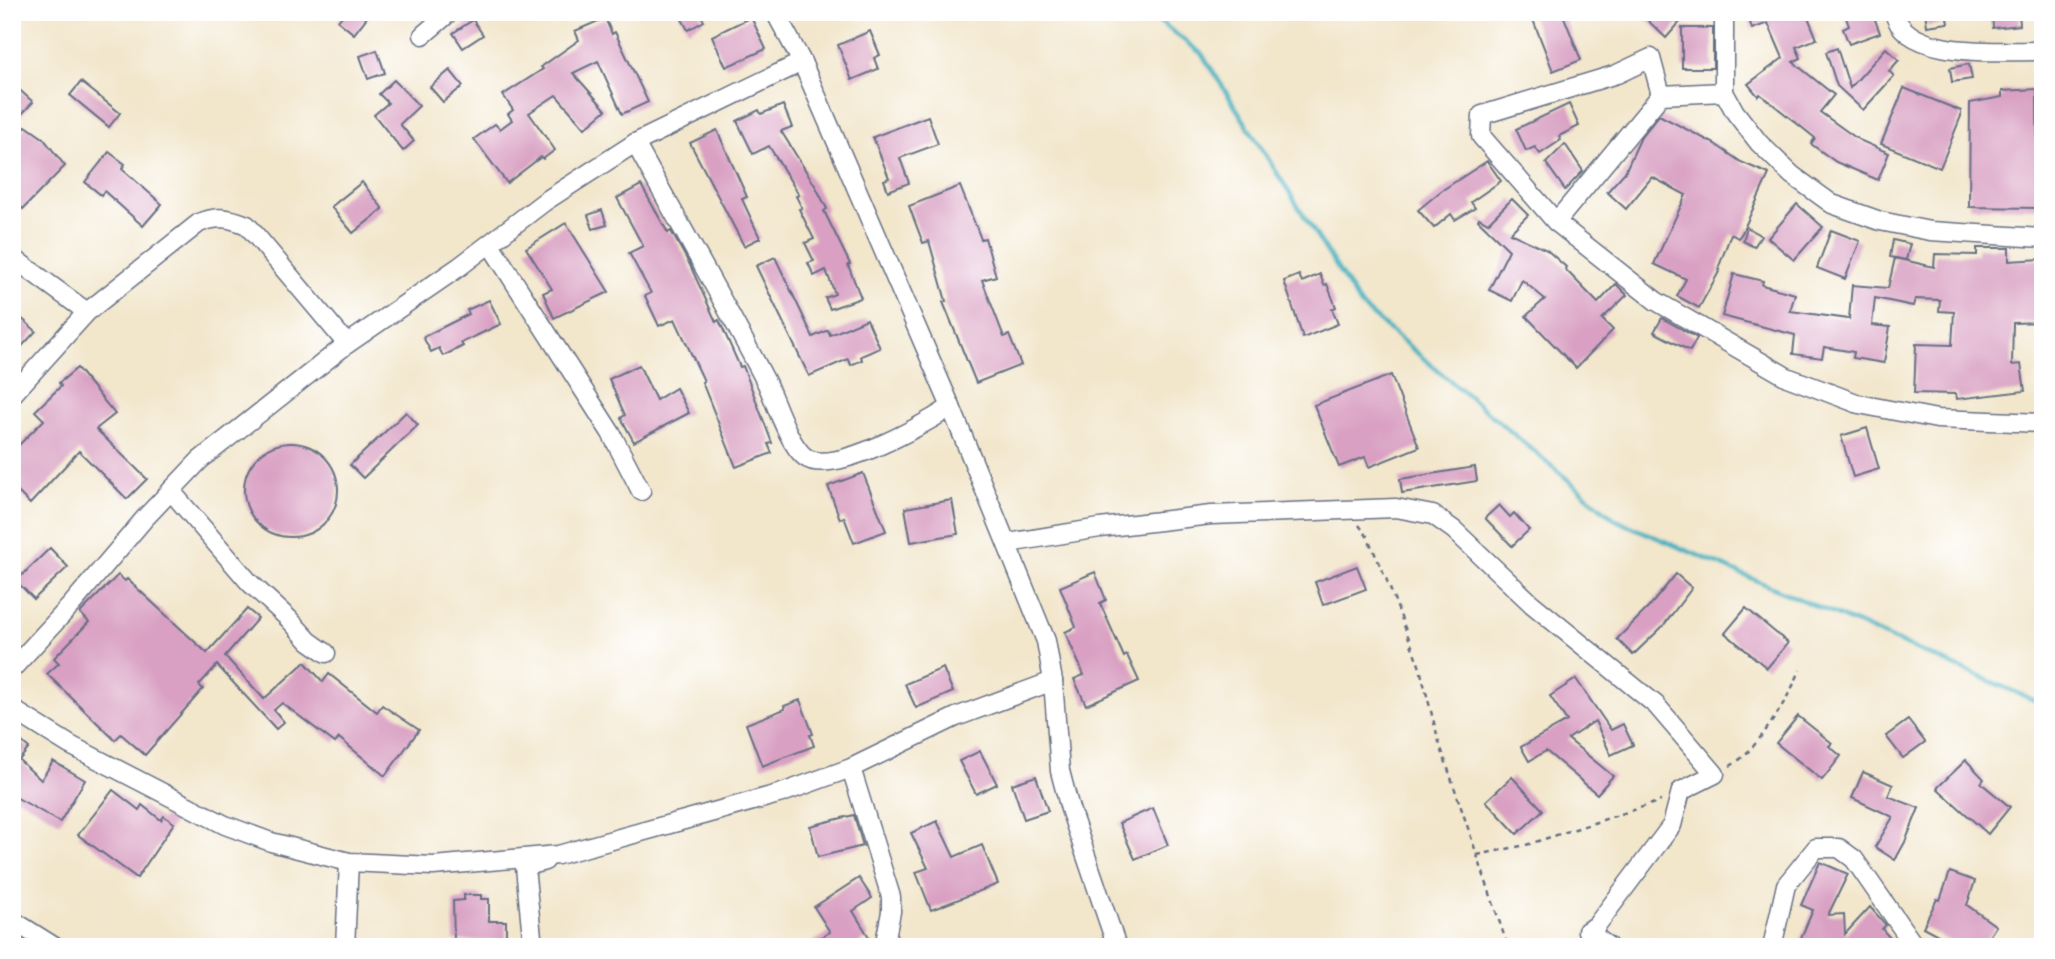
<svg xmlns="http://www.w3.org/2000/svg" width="2055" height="959" font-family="Kalam,sans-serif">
<rect width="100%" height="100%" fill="#fff"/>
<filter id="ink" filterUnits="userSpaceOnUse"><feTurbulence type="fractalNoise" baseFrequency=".0143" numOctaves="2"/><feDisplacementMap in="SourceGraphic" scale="14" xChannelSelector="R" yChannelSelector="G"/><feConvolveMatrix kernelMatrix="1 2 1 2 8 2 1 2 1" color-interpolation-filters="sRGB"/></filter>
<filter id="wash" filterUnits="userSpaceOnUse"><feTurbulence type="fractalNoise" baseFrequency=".00686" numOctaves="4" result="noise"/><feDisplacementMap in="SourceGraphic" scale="28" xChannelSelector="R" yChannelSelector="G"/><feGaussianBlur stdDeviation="1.57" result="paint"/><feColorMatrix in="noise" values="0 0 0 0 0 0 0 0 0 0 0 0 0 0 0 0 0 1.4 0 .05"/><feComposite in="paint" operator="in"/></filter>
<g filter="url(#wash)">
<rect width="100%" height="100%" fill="#f2e6cb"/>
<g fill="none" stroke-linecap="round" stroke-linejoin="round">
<g stroke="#43b0c0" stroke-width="4.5">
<path d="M 1147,12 L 1202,54 L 1361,306 L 1616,520 L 2043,704"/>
<path d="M 2037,947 L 2043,940"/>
</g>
</g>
<g id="blocks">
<g fill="#d9a0c3">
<path d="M 345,12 L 371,12 L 354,34 L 338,21 Z"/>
<path d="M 678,12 L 699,12 L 704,21 L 688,30 Z"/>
<path d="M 1530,12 L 1562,12 L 1581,60 L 1553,71 Z"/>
<path d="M 1639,12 L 1689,12 L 1666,38 Z"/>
<path d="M 1747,12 L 1806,12 L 1817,39 L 1796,47 L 1801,58 L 1793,62 L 1834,95 L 1820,112 L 1859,140 L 1889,153 L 1878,180 L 1836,162 L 1811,144 L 1815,138 L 1760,94 L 1758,96 L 1748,84 L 1783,58 L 1768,23 L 1752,29 Z"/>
<path d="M 1844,12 L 1872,12 L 1880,33 L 1849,44 L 1843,29 L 1849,26 Z"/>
<path d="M 1925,12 L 1946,12 L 1948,23 L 1927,26 Z"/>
<path d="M 1992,12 L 2019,12 L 2020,25 L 1993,28 Z"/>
<path d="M 751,17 L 766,49 L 726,67 L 712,36 Z"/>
<path d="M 605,18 L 612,34 L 615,32 L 648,102 L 622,114 L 598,61 L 573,73 L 606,110 L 585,128 L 556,95 L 529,113 L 555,150 L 543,159 L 541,157 L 507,183 L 474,139 L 495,124 L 500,129 L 512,120 L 508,114 L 513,110 L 503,95 L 543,69 L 541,67 L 579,40 L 575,31 Z"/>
<path d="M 473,20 L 483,35 L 463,48 L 453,33 Z"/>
<rect x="1682" y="28" width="31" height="40"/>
<path d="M 870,31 L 880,55 L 874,58 L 878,69 L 852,80 L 838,45 Z"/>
<path d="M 1837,48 L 1850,88 L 1886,48 L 1899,60 L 1889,71 L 1894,76 L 1863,110 L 1837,86 L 1826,52 Z"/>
<path d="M 377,50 L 385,73 L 368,79 L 360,56 Z"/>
<path d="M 1969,64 L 1972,79 L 1952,82 L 1950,68 Z"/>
<path d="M 450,70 L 463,86 L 443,102 L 430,87 Z"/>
<path d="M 394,80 L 419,106 L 400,124 L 414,141 L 403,151 L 374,115 L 388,103 L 379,94 Z"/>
<path d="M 81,82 L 120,113 L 109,127 L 70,95 Z"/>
<path d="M 12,83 L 33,102 L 12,125 Z"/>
<path d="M 1904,88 L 1961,111 L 1961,116 L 1940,168 L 1881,144 Z"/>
<path d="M 2037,89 L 2038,208 L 1969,207 L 1970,103 L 2002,97 L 2002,91 Z"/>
<path d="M 1569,104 L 1579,126 L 1559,136 L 1561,140 L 1540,154 L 1535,147 L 1526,151 L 1516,129 Z"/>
<path d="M 783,105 L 792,127 L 781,131 L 816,187 L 827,209 L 824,211 L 850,264 L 848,265 L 861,298 L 830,309 L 825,298 L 835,294 L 826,270 L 814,276 L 808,263 L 814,261 L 805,243 L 814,239 L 799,209 L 802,208 L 796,196 L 799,195 L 769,146 L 753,154 L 737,121 L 759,110 L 761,114 Z"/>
<path d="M 1659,115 L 1715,144 L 1741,162 L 1769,174 L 1742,233 L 1738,238 L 1731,234 L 1718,269 L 1720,270 L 1699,308 L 1677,296 L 1686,279 L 1654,264 L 1686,195 L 1652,177 L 1626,209 L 1607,192 L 1625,172 L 1641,137 Z"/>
<path d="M 928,116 L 938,144 L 900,158 L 909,183 L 888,191 L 884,180 L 889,178 L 873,137 Z"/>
<path d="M 26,126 L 43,138 L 65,166 L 23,209 L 12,199 L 12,141 Z"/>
<path d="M 717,130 L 747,197 L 742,199 L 760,238 L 744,246 L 690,143 Z"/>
<path d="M 1565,144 L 1583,171 L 1565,190 L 1546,163 Z"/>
<path d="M 109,152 L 125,164 L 122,169 L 162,204 L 143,226 L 104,191 L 101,195 L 85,182 Z"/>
<path d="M 1487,161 L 1501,181 L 1471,202 L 1475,208 L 1455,220 L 1451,214 L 1434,228 L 1418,210 L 1441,191 Z"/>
<path d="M 362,182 L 383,209 L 353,233 L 331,207 Z"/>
<path d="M 641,185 L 668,233 L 671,231 L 690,265 L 716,322 L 719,320 L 740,367 L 743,366 L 772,443 L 768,444 L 772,453 L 736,467 L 702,382 L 704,381 L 675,319 L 659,326 L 645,296 L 651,293 L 629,253 L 643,246 L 617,198 Z"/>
<path d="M 960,186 L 981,239 L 985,238 L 996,276 L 982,280 L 1004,337 L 1009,335 L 1021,365 L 976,383 L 943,302 L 946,301 L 929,241 L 923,243 L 909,206 Z"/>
<path d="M 1512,199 L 1528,215 L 1510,233 L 1547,250 L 1566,267 L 1565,269 L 1598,303 L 1616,284 L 1627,295 L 1602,319 L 1613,330 L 1576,368 L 1526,316 L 1545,299 L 1522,280 L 1512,301 L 1489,290 L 1509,250 L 1478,220 L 1479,218 L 1488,223 Z"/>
<path d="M 1797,204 L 1823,227 L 1794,260 L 1768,238 Z"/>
<path d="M 602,210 L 607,225 L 593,229 L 588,215 Z"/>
<path d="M 566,223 L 609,292 L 554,318 L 543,293 L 552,289 L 526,248 Z"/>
<path d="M 1747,227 L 1761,236 L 1754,247 L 1743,241 Z"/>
<path d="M 1831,230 L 1860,241 L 1845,279 L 1817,268 Z"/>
<path d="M 1893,240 L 1910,244 L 1906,260 L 1890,257 Z"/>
<path d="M 1977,248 L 2009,248 L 2009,261 L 2043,259 L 2043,322 L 2013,323 L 2012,365 L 2021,364 L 2025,391 L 1957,399 L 1956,394 L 1914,393 L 1916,344 L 1952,345 L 1954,312 L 1939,311 L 1940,300 L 1915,299 L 1913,306 L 1875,298 L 1872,325 L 1890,327 L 1884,363 L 1853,358 L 1854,352 L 1824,347 L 1822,358 L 1793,354 L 1795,335 L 1722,316 L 1734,274 L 1763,281 L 1762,285 L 1795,294 L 1790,311 L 1849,319 L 1852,285 L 1888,288 L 1895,258 L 1934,267 L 1935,254 L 1977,255 Z"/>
<path d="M 775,257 L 813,337 L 828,330 L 830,335 L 867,319 L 880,348 L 861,356 L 862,360 L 851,365 L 848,359 L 809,376 L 756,266 Z"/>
<path d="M 1320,274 L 1324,285 L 1327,284 L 1336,307 L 1332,309 L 1338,324 L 1303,338 L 1284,281 L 1299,275 L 1302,282 Z"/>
<path d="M 489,300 L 501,324 L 461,343 L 463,346 L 443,356 L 439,348 L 431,352 L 423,337 L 469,314 L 467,310 Z"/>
<path d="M 19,316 L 36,331 L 12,357 L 12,324 Z"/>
<path d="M 1662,318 L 1697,338 L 1690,351 L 1654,332 Z"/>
<path d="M 639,365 L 656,400 L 676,388 L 689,413 L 634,442 L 621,418 L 625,415 L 609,379 Z"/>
<path d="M 77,368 L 115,414 L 96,429 L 147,479 L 127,499 L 79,451 L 30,504 L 12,486 L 12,452 L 44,420 L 35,411 L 61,386 L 59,383 Z"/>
<path d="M 1391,375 L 1419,447 L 1369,467 L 1365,457 L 1339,467 L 1314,405 Z"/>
<path d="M 406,412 L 418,425 L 363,478 L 350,465 Z"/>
<path d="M 1867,428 L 1879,469 L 1853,477 L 1841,436 Z"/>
<circle cx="291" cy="490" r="47"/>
<path d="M 1475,467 L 1477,481 L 1402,493 L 1400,479 Z"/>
<path d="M 863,473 L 886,531 L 854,543 L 844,517 L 840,519 L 828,486 Z"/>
<path d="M 952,500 L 958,534 L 911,542 L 905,508 Z"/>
<path d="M 1499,505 L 1510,517 L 1514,513 L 1529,530 L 1512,546 L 1485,518 Z"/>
<path d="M 50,548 L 68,567 L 34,599 L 16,581 Z"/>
<path d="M 1357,566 L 1366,589 L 1323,605 L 1315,582 Z"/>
<path d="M 1095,572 L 1106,600 L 1100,603 L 1124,657 L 1127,655 L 1139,681 L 1086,705 L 1074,679 L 1084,675 L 1065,632 L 1076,627 L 1060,587 Z"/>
<path d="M 1676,574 L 1692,588 L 1663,626 L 1633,655 L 1617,639 L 1649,607 Z"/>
<path d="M 118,575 L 125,581 L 127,579 L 207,653 L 247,609 L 258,618 L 225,656 L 264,699 L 305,662 L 323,682 L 329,674 L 377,712 L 382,705 L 419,730 L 385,776 L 339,738 L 335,743 L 282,703 L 274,710 L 284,722 L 276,729 L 217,665 L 199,685 L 203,689 L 145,755 L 121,734 L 115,740 L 47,674 L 59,663 L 54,658 L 89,622 L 80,613 Z"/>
<path d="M 1746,608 L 1788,643 L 1767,668 L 1725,633 Z"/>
<path d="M 943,668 L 953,692 L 916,708 L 905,684 Z"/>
<path d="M 1576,679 L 1611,730 L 1623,724 L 1633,745 L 1611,755 L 1595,721 L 1568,739 L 1613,776 L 1597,794 L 1546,751 L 1529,761 L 1521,747 L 1567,721 L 1550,696 Z"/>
<path d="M 800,700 L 813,734 L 810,735 L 814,746 L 762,766 L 746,724 L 785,709 L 784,706 Z"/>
<path d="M 1798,716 L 1832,743 L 1829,746 L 1841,756 L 1822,780 L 1776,743 Z"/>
<path d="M 1908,720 L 1925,742 L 1903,758 L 1886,736 Z"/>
<path d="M 12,733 L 29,748 L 19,760 L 41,780 L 53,761 L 85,780 L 60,822 L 12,795 Z"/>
<path d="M 980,751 L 997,784 L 976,794 L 959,761 Z"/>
<path d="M 1966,760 L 1984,779 L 1981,783 L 2010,807 L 1988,834 L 1937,788 Z"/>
<path d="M 1863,772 L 1893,785 L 1888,796 L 1919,808 L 1905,842 L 1895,860 L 1875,847 L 1893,817 L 1852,798 Z"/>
<path d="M 1036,776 L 1048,811 L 1024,819 L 1012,784 Z"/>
<path d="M 1512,777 L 1543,810 L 1517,834 L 1486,801 Z"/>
<path d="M 113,790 L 139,810 L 142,805 L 161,820 L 164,816 L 174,823 L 137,878 L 78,835 Z"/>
<path d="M 1153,808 L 1168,845 L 1135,859 L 1119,823 Z"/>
<path d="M 854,815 L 863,846 L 818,857 L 810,826 Z"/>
<path d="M 937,821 L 954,857 L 982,845 L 998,884 L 931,910 L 916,872 L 928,868 L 911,833 Z"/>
<path d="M 1820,862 L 1848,874 L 1828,915 L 1844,914 L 1845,934 L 1870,907 L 1886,925 L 1882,929 L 1898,947 L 1797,947 L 1813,910 L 1801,905 Z"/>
<path d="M 1950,872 L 1975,881 L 1967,905 L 1996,926 L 1982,947 L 1960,947 L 1923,927 L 1937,899 L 1940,900 Z"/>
<path d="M 859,878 L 872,898 L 853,911 L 869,937 L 852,947 L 804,947 L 830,932 L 814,907 Z"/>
<path d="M 464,895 L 481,895 L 481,899 L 489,899 L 489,921 L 506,921 L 506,940 L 454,941 L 453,901 L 464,900 Z"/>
</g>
</g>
</g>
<g filter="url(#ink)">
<use href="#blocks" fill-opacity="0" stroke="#666f84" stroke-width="2"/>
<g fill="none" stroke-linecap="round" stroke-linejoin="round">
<defs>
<g id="minor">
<path d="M 775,12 L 802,62 L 951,407 L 1046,641 L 1053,681 L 1060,771 L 1070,809 L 1117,947"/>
<path d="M 1724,12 L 1724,92 L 1735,112 L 1759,143 L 1792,175 L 1832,204 L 1880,221 L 1930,231 L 2043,238"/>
<path d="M 1894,12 C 1905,61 2004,50 2043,51"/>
<path d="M 423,35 L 450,12"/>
<path d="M 1661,95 L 1651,58 L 1617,74 L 1482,115 L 1481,136 L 1556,222 L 1656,301 L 1787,377 L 1859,404 L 1937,419 L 2043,423"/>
<path d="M 635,143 C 679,223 724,301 766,382 C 775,401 789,445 805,457 C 832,478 926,423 951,407"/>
<path d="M 1556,222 L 1661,95 L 1724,92"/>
<path d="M 490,244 L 611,433 L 641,491"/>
<path d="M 12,257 L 87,312"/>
<path d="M 12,395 L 87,312 L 199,223 C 217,216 228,217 247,225 L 347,344"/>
<path d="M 171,491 L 249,582 L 289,619 L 309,641 L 326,653"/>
<path d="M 1008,543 L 1100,528 L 1211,515 L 1396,508 L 1433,515 L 1454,530 L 1532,604 L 1656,705 L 1715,774 L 1681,791 L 1672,825 L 1596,926 L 1587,931 L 1609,947"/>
<path d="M 12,669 L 72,604 L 145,518 L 200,460 L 347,344 L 459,267 L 544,202 L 635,143 L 802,62"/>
<path d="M 12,709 L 70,745 L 225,825 L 271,842 L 349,862 L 433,866 L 558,855 L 782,793 L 851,768 L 956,717 L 1053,681"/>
<path d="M 851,768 L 891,897 L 891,912 L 884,947"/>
<path d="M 12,920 L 55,947"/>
<path d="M 345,947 L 349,862"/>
<path d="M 533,947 L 525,867 L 545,861"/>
<path d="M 1772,947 L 1786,885 L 1816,848 L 1839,848 L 1854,859 L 1915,947"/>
</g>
</defs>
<use href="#minor" stroke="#666f84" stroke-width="21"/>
<g stroke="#666f84" stroke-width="2.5" stroke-dasharray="5 5" stroke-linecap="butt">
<path d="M 1359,525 L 1367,536 L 1388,583 L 1419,665 L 1439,742 L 1508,947"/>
<path d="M 1730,766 C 1756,753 1790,696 1800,670"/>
<path d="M 1477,855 L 1526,845 L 1661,801"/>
</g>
<use href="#minor" stroke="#fff" stroke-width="18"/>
</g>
</g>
<rect width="2055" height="959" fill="none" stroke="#fff" stroke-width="42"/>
</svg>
